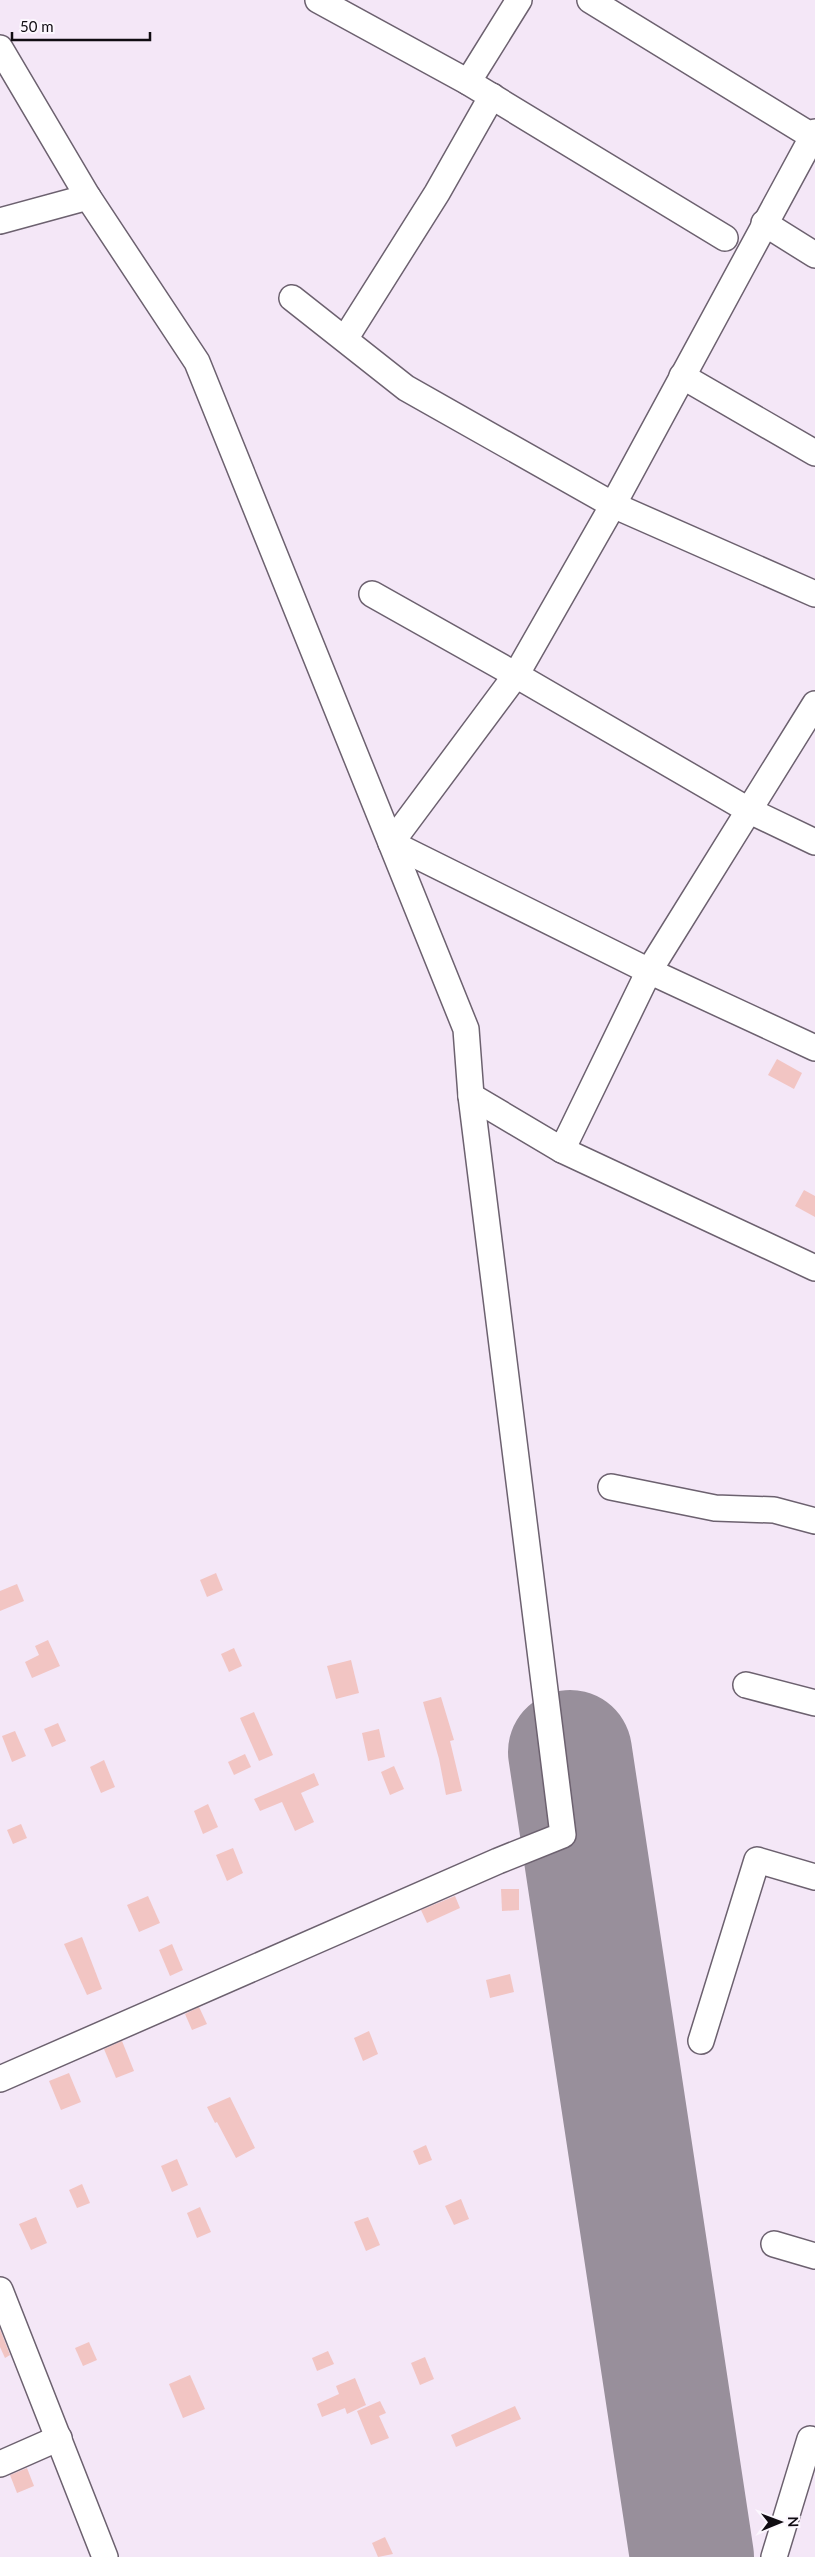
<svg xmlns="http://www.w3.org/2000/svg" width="815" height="2557" font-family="Lato,sans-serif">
<rect width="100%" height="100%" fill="#f4e7f7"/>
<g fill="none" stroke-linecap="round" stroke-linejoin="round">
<path stroke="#988f9b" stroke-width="124" d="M 570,1752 L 692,2557"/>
</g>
<g fill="#f2c5c3">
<path d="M 777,1059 L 802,1073 L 794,1089 L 768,1075 Z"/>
<path d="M 804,1190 L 815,1196 L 815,1217 L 795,1206 Z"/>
<path d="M 216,1573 L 223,1590 L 207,1597 L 200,1580 Z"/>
<path d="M 17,1584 L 24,1601 L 0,1611 L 0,1591 Z"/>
<path d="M 48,1640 L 60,1666 L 32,1678 L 25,1662 L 39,1655 L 35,1646 Z"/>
<path d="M 234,1648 L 242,1666 L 229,1672 L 221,1654 Z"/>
<path d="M 351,1660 L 359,1693 L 336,1699 L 327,1666 Z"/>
<path d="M 441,1697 L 454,1740 L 450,1741 L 462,1791 L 446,1795 L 439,1759 L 423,1702 Z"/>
<path d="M 254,1712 L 273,1755 L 259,1761 L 240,1718 Z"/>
<path d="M 58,1723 L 66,1741 L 52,1747 L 44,1729 Z"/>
<path d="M 379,1729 L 385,1757 L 368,1761 L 362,1733 Z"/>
<path d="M 15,1731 L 26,1756 L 12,1762 L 2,1736 Z"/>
<path d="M 245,1754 L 251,1767 L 234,1775 L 228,1762 Z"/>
<path d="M 104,1760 L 115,1787 L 101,1793 L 90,1767 Z"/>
<path d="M 394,1766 L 404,1789 L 390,1795 L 381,1772 Z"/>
<path d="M 314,1773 L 319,1785 L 301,1793 L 314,1822 L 295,1831 L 282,1802 L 260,1811 L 254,1799 Z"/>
<path d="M 208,1804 L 218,1827 L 203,1834 L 194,1811 Z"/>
<path d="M 21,1824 L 27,1838 L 13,1844 L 7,1830 Z"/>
<path d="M 233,1848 L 243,1873 L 227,1881 L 216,1855 Z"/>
<path d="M 501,1889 L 519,1889 L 519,1910 L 502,1911 Z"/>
<path d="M 148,1896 L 160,1923 L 139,1932 L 127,1905 Z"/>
<path d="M 455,1896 L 460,1908 L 427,1923 L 421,1910 Z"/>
<path d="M 82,1937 L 102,1989 L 87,1995 L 64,1944 Z"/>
<path d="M 172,1944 L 183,1970 L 170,1976 L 159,1950 Z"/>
<path d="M 510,1974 L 514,1992 L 490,1998 L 486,1980 Z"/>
<path d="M 199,2007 L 207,2024 L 192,2030 L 185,2014 Z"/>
<path d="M 369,2031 L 378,2054 L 363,2061 L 354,2038 Z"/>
<path d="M 122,2041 L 134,2071 L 116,2078 L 104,2049 Z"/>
<path d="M 69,2073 L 81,2102 L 61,2110 L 49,2081 Z"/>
<path d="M 230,2097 L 255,2148 L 236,2158 L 217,2122 L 215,2123 L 207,2107 Z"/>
<path d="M 426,2145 L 432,2160 L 419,2165 L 413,2151 Z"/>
<path d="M 177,2159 L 188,2185 L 172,2192 L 161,2166 Z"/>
<path d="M 82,2184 L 90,2203 L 77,2208 L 69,2190 Z"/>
<path d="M 461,2199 L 469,2219 L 454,2225 L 445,2206 Z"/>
<path d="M 200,2207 L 211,2232 L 197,2238 L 187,2213 Z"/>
<path d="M 36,2217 L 47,2243 L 31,2250 L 19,2224 Z"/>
<path d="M 368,2217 L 380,2245 L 366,2251 L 354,2222 Z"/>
<path d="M 0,2329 L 10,2355 L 5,2358 L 0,2347 Z"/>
<path d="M 89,2342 L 97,2360 L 83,2366 L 75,2348 Z"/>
<path d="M 328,2351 L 334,2364 L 317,2371 L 312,2358 Z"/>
<path d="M 425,2357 L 434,2379 L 420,2385 L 411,2363 Z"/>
<path d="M 190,2375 L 205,2409 L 183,2418 L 169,2384 Z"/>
<path d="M 355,2378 L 366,2405 L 347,2414 L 345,2408 L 322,2417 L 317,2404 L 339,2394 L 336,2386 Z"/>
<path d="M 380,2401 L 386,2413 L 379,2416 L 389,2438 L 371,2445 L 357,2411 Z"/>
<path d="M 515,2406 L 521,2419 L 456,2447 L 451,2435 Z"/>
<path d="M 27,2468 L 34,2486 L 17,2493 L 10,2475 Z"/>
<path d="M 385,2537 L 393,2554 L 378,2557 L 372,2543 Z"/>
</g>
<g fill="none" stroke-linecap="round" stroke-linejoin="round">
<defs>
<g id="minor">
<path d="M 318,0 L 468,82 L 725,238"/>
<path d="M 590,0 L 815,138"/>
<path d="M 0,48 L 88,197 L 197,362 L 466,1029 L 471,1096 L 563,1835 L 498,1861 L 0,2079"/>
<path d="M 468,82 L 519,0"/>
<path d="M 815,132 L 613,505 L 516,675 L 391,843 L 649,971 L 815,1048"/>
<path d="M 0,221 L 88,197"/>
<path d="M 764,223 L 815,255"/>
<path d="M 292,298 L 406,388 L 613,505 L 815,594"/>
<path d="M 345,339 L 437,193 L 492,96"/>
<path d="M 682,376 L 815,453"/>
<path d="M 372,594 L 516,675 L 750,811 L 815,842"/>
<path d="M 471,1096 L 562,1150 L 649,971 L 815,704"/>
<path d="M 562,1150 L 815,1268"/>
<path d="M 611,1487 L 715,1508 L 774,1510 L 815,1521"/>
<path d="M 746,1685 L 815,1703"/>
<path d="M 701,2041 L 757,1860 L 815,1877"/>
<path d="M 774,2244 L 815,2256"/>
<path d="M 0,2290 L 105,2557"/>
<path d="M 0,2464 L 59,2438"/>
<path d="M 774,2557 L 810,2439 L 815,2441"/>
</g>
</defs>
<use href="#minor" stroke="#6c616f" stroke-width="28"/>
<use href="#minor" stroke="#fff" stroke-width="25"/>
</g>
<g transform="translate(780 2522) rotate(89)" stroke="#fcf7fe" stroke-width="4" paint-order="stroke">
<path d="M0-4L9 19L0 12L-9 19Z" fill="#100c12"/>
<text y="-8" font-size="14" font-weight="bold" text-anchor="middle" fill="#100c12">N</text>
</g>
<path d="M12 32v8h138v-8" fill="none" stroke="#100c12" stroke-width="2.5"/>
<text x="20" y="32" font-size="15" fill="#100c12" stroke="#fcf7fe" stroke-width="4" paint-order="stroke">50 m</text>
</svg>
